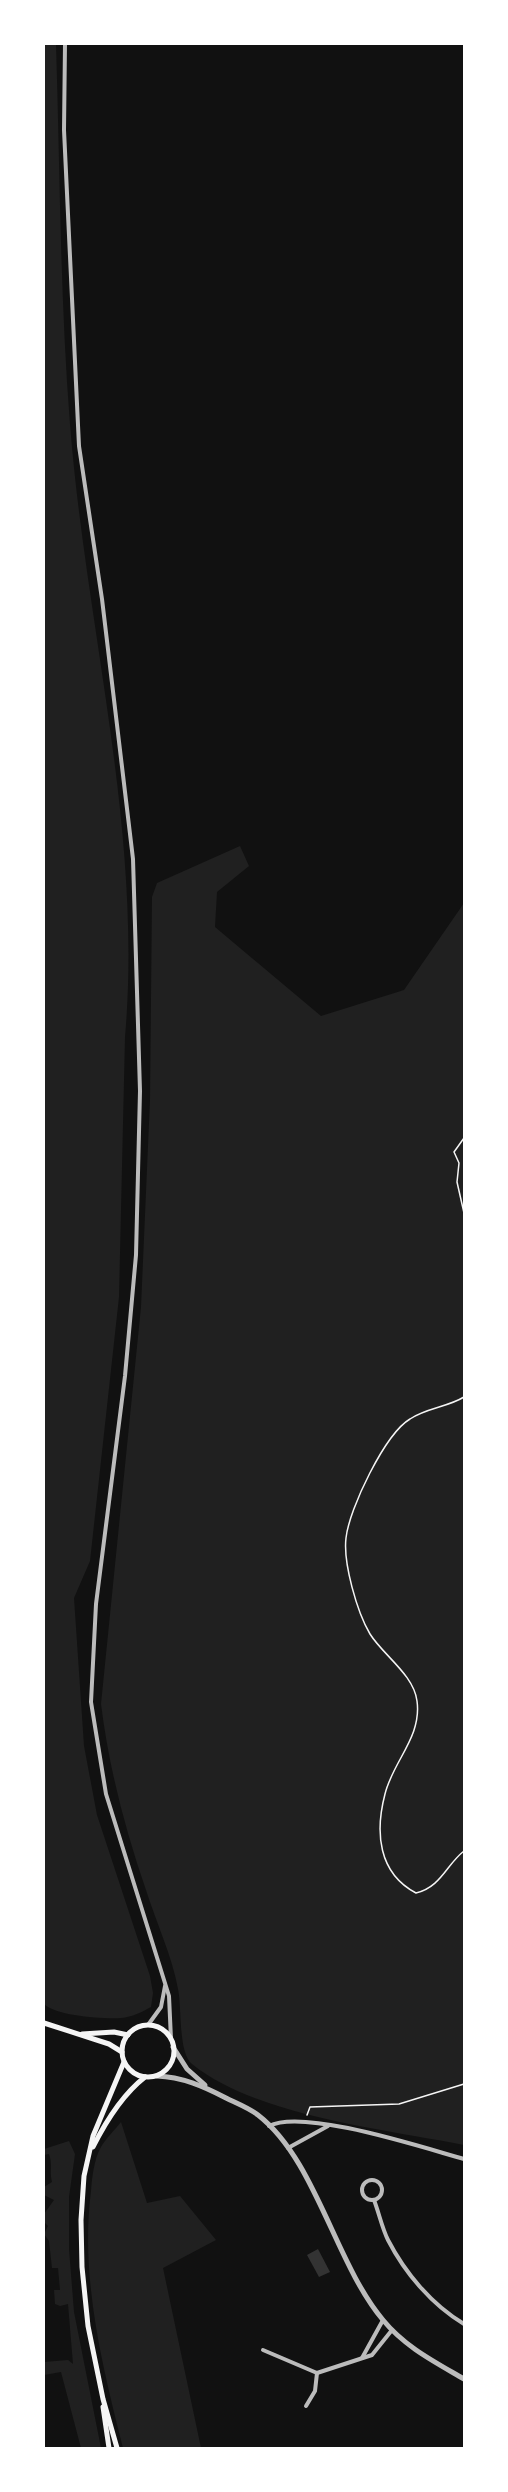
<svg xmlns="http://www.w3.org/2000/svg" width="508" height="2492" font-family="Montserrat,sans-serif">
<rect width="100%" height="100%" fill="#111"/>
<g fill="#202020">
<path d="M 44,44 L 56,44 C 60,170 60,298 70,424 C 86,629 143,831 125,1037 L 119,1297 L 90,1561 L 74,1598 L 84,1746 L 97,1815 L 150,1976 L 153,1993 L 151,2007 C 142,2012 132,2017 121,2018 C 101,2019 57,2016 44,2004 Z"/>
<path d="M 240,846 L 249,866 L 217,892 L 215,927 L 321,1016 L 404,990 L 464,903 L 464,2145 C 384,2129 256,2116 192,2064 C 178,2053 182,2007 178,1989 C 172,1956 156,1922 146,1890 C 125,1829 109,1768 101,1704 L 141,1307 L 150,1100 L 152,897 L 157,883 Z"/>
<path d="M 121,2122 L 147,2203 L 180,2196 L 216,2240 L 163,2268 L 201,2448 L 123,2448 C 102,2365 80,2277 91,2191 C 92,2178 94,2159 101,2147 C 106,2138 115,2130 121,2122 Z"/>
<path d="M 69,2141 L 75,2154 L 69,2197 L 69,2249 L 74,2312 L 101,2448 L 81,2448 L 61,2372 L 44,2375 L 44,2362 L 68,2360 L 73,2364 L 68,2304 L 60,2306 L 55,2304 L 54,2290 L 60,2290 L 58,2268 L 52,2268 L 49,2241 L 44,2234 L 48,2226 L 44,2222 L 44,2214 L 54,2200 L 44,2195 L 44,2187 L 52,2182 C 49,2170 53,2166 49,2154 L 44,2155 L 44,2149 Z"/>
</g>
<path fill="#333" d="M 318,2249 L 330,2272 L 319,2277 L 307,2255 Z"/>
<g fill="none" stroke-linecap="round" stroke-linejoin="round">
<g stroke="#f5f5f5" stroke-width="1.5">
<path d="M 464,1138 L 454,1152 L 459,1163 L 457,1182 L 464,1213"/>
<path d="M 464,1397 C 448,1407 426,1408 410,1419 C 385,1434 349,1509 346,1538 C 343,1563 357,1612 370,1634 C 383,1655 414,1675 417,1701 C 422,1737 393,1761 385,1794 C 375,1832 378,1873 416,1893 C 441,1887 446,1865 464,1851"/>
<path d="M 307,2115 L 310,2107 L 399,2104 L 464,2084"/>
</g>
<g stroke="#bcbcbc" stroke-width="4">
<path d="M 65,44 L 64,130 L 79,446 L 102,599 L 133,859 L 140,1091 L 136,1255 L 125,1376 L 96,1604 L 91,1702 L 106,1794 L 169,1996 L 171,2039"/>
<path d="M 148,2025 L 161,2007 L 165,1986"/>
<path d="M 269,2126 C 303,2108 424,2148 464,2159"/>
<path d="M 288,2148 L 328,2126"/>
<circle cx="372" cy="2190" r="10"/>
<path d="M 374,2200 C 379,2213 382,2228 388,2240 C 405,2273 432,2305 464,2324"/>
<path d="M 263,2350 L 317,2373 L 372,2355 L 392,2330"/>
<path d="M 362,2358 L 383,2320"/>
<path d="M 306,2406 L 315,2391 L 317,2373"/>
</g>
<g stroke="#bcbcbc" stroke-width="5">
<path d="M 173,2047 L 187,2069 L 205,2085"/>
<path d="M 157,2076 C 182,2077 203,2086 226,2098 C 236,2103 249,2108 258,2115 C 316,2160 335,2263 383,2320 C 405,2347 435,2362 464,2379"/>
</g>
<g stroke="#f5f5f5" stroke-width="5">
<path d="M 44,2023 L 109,2044 L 122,2052"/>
<circle cx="148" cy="2051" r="26"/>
<path d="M 82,2034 L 114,2032 L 128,2035"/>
<path d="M 93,2147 C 106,2121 122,2095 145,2077"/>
<path d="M 103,2407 L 109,2448"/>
<path d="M 117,2448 L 103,2399 L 88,2326 L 82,2267 L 81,2220 L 84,2176 L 93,2136 L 124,2062"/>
</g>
</g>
<rect width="508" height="2492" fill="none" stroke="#ffffff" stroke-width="90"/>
</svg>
